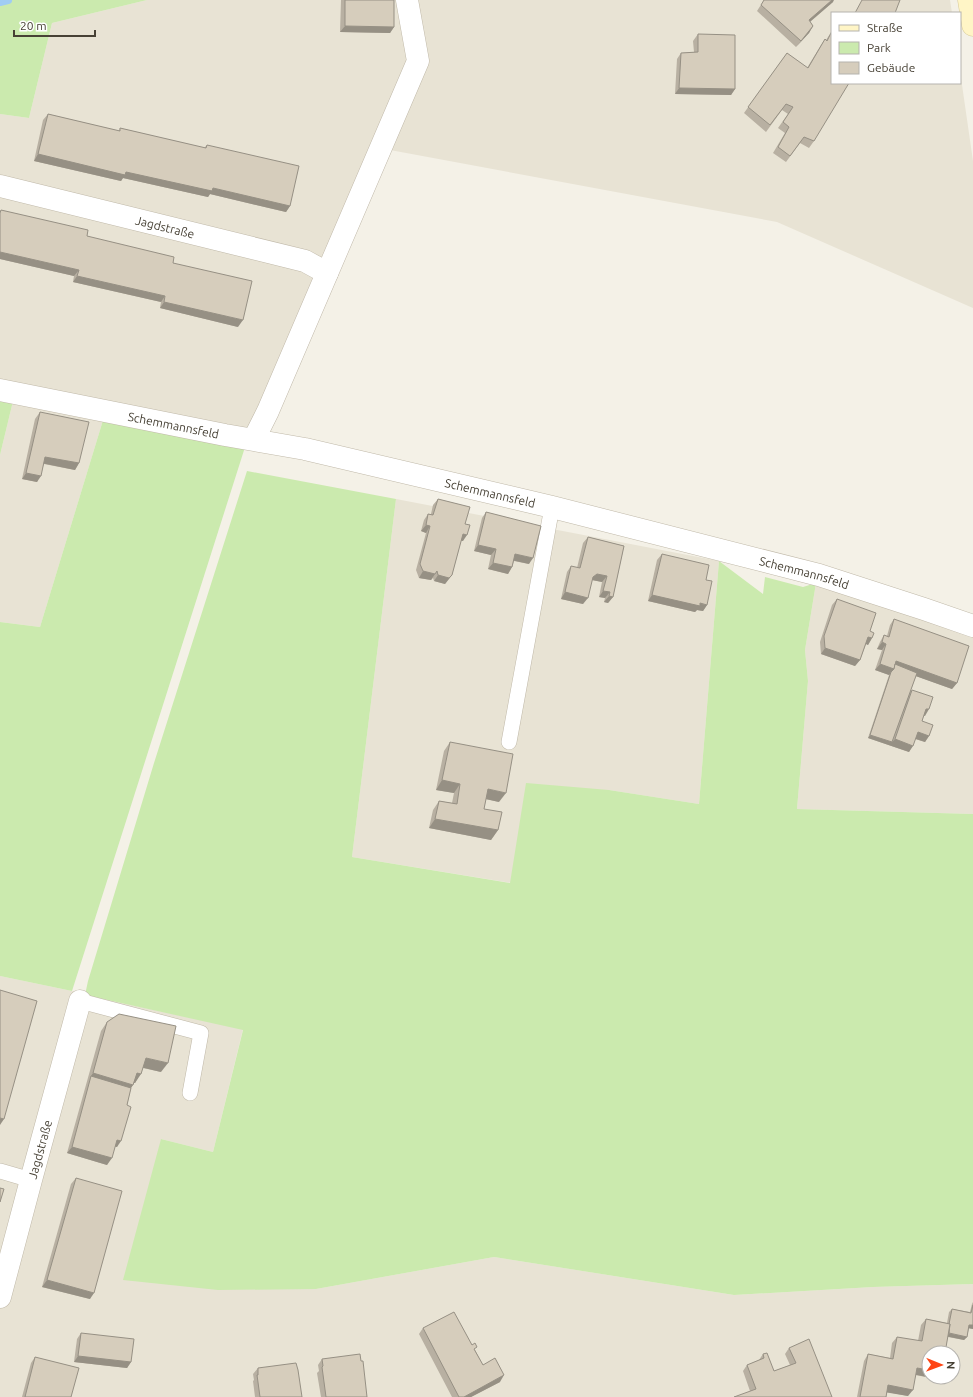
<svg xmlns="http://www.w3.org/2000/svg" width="973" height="1397" font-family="Ubuntu,sans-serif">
<rect width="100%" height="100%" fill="#f4f1e7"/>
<g fill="#e8e3d4" fill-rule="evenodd">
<path d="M 147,0 L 405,0 L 415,63 L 254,437 L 0,382 L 0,114 L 29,118 L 52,23 Z"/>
<path d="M 410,0 L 950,0 L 952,13 L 832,13 L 832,83 L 960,83 L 960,71 L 973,161 L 973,308 L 777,222 L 390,150 L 423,57 Z"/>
<path d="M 14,397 L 104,417 L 40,627 L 0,622 L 0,455 Z"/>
<path d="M 396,499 L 719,561 L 699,804 L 609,790 L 512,883 L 352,857 Z"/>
<path d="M 816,583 L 973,632 L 973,814 L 797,809 L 808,681 L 805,650 Z"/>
<path d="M 0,976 L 72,991 L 85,995 L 243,1029 L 213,1152 L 161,1139 L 316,1289 L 494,1257 L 734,1295 L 873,1287 L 973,1284 L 973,1397 L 0,1397 ZM 929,1353 L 953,1353 L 953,1377 L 929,1377 Z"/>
</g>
<g fill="#cbeaae">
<path d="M 0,0 L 147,0 L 52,23 L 29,118 L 0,114 Z"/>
<path d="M 0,394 L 14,397 L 0,455 Z"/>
<path d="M 104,417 L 246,444 L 72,991 L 0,976 L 0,622 L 40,627 Z"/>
<path d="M 247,471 L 396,499 L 352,857 L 510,883 L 526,783 L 609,790 L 699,804 L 719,561 L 763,594 L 765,577 L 803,587 L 816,583 L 805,650 L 808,681 L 797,809 L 973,814 L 973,1284 L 873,1287 L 734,1295 L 494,1257 L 316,1289 L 218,1290 L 123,1280 L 161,1139 L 213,1152 L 243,1030 L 85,995 L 88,981 L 154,763 Z"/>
</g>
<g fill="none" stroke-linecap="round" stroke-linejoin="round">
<path stroke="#a0ccf3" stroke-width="8" d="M 0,2 L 8,0"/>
<defs>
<g id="lane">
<path d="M 509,742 L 552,507"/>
<path d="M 80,1001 L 201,1033 L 190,1093"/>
<path d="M 0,1171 L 31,1180"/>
</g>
<g id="street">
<path id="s1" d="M 0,186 L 305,261 L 327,273"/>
<path id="s2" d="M 0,390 L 225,435 L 305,449 L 552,507 L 819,575 L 924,609 L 973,626"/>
<path d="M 254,439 L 268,411 L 418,61 L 407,0"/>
<path id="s3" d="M 0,1297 L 31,1180 L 80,1001"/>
</g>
<path id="secondary" d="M 969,0 L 973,25"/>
</defs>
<use href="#lane" stroke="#c0b9a9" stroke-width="16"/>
<use href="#street" stroke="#c0b9a9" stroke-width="23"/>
<use href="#secondary" stroke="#d6c895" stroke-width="23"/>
<use href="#lane" stroke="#fff" stroke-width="15"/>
<use href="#street" stroke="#fff" stroke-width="22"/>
<use href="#secondary" stroke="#fff5c6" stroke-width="22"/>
</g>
<g fill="#b8b0a2">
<path d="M 341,0 L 394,0 L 394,27 L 390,33 L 340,32 Z"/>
<path d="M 764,0 L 833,2 L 810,22 L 813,26 L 809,33 L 796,47 L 757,11 Z"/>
<path d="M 832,31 L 814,141 L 809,148 L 800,143 L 786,162 L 773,153 L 785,133 L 778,128 L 788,114 L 782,110 L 766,132 L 744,113 L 787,53 L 807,68 L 821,45 L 825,39 L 826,40 Z"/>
<path d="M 698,34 L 735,89 L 731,95 L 675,94 L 677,59 L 681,53 L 694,52 L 693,41 Z"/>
<path d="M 48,114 L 119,131 L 120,128 L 204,148 L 207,145 L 290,206 L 286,212 L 210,194 L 208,197 L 123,178 L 121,181 L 34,161 L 43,120 Z"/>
<path d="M 1,210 L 173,263 L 238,327 L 160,308 L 161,302 L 73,282 L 74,276 L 0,259 L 0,211 Z"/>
<path d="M 40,412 L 79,463 L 75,470 L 44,464 L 37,482 L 22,479 L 35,419 Z"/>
<path d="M 438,499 L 465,524 L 463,541 L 461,541 L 452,575 L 445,584 L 434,581 L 433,578 L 431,580 L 419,578 L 416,570 L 426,533 L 421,531 L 424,520 L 428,514 L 431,514 L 433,505 Z"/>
<path d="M 486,512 L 529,564 L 514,561 L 512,567 L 508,574 L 488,569 L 491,555 L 474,551 L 482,518 Z"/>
<path d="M 588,537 L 624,546 L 613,597 L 608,603 L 604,602 L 605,598 L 599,597 L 602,582 L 592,580 L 583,604 L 561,599 L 567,572 L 571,566 L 577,568 L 583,543 Z"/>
<path d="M 662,554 L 706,580 L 707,605 L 703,611 L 697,610 L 695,612 L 648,601 L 657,560 Z"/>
<path d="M 837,599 L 870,631 L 872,638 L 868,645 L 866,644 L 860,660 L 855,666 L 821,654 L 820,642 L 832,605 Z"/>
<path d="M 894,619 L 957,683 L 952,689 L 916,676 L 910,692 L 912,690 L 925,716 L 924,715 L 922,721 L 929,736 L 925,742 L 915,739 L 909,752 L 868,738 L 889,675 L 875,670 L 882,650 L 877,649 L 880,642 L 884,635 L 887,636 L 890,625 Z"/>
<path d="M 450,742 L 499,802 L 486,799 L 484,809 L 498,830 L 491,840 L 429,828 L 433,810 L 439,801 L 452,803 L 454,793 L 436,790 L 444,751 Z"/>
<path d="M 107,1022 L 161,1072 L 143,1068 L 135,1083 L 134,1083 L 131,1088 L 127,1105 L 117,1147 L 115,1147 L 107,1165 L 67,1153 L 101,1031 Z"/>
<path d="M 76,1178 L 90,1299 L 42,1287 L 71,1184 Z"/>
<path d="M 973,1302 L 973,1329 L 969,1328 L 967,1337 L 964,1340 L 948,1337 L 937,1379 L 915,1375 L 908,1396 L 887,1392 L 886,1397 L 857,1397 L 864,1361 L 868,1354 L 890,1358 L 892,1343 L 897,1337 L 918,1341 L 921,1325 L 926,1319 L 947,1323 L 949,1312 L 952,1309 L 970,1312 L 972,1304 Z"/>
<path d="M 423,1328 L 475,1350 L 483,1365 L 500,1382 L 471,1397 L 452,1397 L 419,1334 Z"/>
<path d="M 81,1333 L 131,1362 L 127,1368 L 74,1362 L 77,1339 Z"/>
<path d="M 789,1348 L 832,1397 L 750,1391 L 743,1371 L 747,1365 L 759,1360 L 763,1354 L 774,1371 L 790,1365 L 785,1354 Z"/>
<path d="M 35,1357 L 71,1397 L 22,1397 L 31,1363 Z"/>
<path d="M 322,1359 L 361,1361 L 367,1397 L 321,1397 L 317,1373 L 319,1371 L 318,1365 Z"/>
<path d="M 258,1368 L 302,1397 L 255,1397 L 253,1381 L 254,1380 L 253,1374 Z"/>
</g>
<g fill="#969084">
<path d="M 832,0 L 834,0 L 833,2 L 805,26 L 809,20 Z"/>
<path d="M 345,26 L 394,27 L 390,33 L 340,32 Z"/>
<path d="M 813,26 L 809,33 L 796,47 L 801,41 Z"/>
<path d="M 679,88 L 735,89 L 731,95 L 675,94 Z"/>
<path d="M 38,154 L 213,188 L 290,206 L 286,212 L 210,194 L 208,197 L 123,178 L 121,181 L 34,161 Z"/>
<path d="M 0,252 L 79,270 L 74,276 L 0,259 Z"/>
<path d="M 77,276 L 165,296 L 161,302 L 73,282 Z"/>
<path d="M 164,302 L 243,320 L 238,327 L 160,308 Z"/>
<path d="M 45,457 L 79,463 L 75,470 L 41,463 Z"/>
<path d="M 26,473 L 41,476 L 37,482 L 22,479 Z"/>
<path d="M 426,525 L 430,526 L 426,533 L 421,531 Z"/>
<path d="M 463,534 L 467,535 L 463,541 L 458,540 Z"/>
<path d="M 478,545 L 496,549 L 491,555 L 474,551 Z"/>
<path d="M 515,554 L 533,558 L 529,564 L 511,560 Z"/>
<path d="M 493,563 L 512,567 L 508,574 L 488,569 Z"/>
<path d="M 423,571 L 435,574 L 431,580 L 419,578 Z"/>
<path d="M 597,574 L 607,576 L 602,582 L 592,580 L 588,583 L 593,577 Z"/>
<path d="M 438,575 L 452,575 L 445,584 L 434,581 Z"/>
<path d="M 603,591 L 610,592 L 605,598 L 599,597 Z"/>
<path d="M 565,592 L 588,598 L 583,604 L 561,599 Z"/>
<path d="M 652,595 L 707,605 L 703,611 L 697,610 L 695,612 L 648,601 Z"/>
<path d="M 609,596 L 613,597 L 608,603 L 604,602 Z"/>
<path d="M 868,637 L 872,638 L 868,645 L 864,643 Z"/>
<path d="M 882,642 L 886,644 L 882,650 L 877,649 Z"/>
<path d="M 825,648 L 860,660 L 855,666 L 821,654 Z"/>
<path d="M 896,661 L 957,683 L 952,689 L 893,668 Z"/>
<path d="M 880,664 L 894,669 L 889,675 L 875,670 Z"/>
<path d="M 926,709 L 929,709 L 925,716 L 921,715 Z"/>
<path d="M 918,732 L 929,736 L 925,742 L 913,738 Z"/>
<path d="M 870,735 L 892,742 L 895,739 L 913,746 L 909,752 L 868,738 Z"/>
<path d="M 442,780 L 460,784 L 454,793 L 436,790 Z"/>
<path d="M 488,789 L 506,793 L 499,802 L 481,798 Z"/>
<path d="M 435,819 L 498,830 L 491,840 L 429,828 Z"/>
<path d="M 146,1058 L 168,1063 L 161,1072 L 140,1067 Z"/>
<path d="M 93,1073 L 133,1085 L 127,1094 L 91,1076 Z"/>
<path d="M 137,1073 L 141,1074 L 135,1083 L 130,1082 Z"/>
<path d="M 0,1118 L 4,1119 L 0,1125 Z"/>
<path d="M 117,1140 L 121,1141 L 117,1147 L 113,1146 Z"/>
<path d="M 72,1147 L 112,1158 L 107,1165 L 67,1153 Z"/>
<path d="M 47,1280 L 94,1293 L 90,1299 L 42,1287 Z"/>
<path d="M 969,1325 L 973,1325 L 973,1329 L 967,1328 Z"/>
<path d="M 947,1333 L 967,1337 L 964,1340 L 945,1336 Z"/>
<path d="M 78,1356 L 131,1362 L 127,1368 L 74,1362 Z"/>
<path d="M 917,1368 L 929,1370 L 929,1377 L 938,1377 L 937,1379 L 912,1374 Z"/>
<path d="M 504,1375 L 500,1382 L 471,1397 L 464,1397 Z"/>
<path d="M 888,1385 L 913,1390 L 908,1396 L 884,1392 Z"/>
</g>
<g fill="#d6cdbc" stroke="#969084">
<path d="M 345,0 L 394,0 L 394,27 L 345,26 Z"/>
<path d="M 764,0 L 832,0 L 809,20 L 813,26 L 801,41 L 761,5 Z"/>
<path d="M 862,0 L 900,0 L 895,13 L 855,13 Z"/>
<path d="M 832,31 L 832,83 L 849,83 L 814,141 L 804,137 L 790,156 L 778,147 L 789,127 L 783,122 L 793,107 L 786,104 L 770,125 L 748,107 L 787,53 L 808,68 L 825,39 L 827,41 Z"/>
<path d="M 698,34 L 735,35 L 735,89 L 679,88 L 681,53 L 698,52 Z"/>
<path d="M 48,114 L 120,131 L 120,128 L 206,148 L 207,145 L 299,166 L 290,206 L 213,188 L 212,191 L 126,172 L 125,175 L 38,154 Z"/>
<path d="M 1,210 L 88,230 L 87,236 L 174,257 L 173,263 L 252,281 L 243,320 L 164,302 L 165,296 L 77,276 L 79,270 L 0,252 L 0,213 Z"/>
<path d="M 40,412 L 89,422 L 79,463 L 45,457 L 41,476 L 26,473 Z"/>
<path d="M 438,499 L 470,507 L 465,524 L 470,525 L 467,535 L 463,534 L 452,575 L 449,578 L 438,575 L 437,571 L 435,574 L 423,571 L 420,564 L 430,526 L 426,525 L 428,514 L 433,515 Z"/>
<path d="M 486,512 L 541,526 L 533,558 L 515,554 L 512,567 L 493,563 L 496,549 L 478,545 Z"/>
<path d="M 588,537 L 624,546 L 613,597 L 609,596 L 610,592 L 603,591 L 607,576 L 597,574 L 593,577 L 588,598 L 565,592 L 571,566 L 580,568 Z"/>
<path d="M 662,554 L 709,565 L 706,580 L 712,581 L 707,605 L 700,603 L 700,606 L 652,595 Z"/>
<path d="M 837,599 L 876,613 L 870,631 L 874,633 L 872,638 L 868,637 L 860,660 L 825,648 L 824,636 Z"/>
<path d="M 894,619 L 969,646 L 957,683 L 896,661 L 894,669 L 880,664 L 886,644 L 882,642 L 884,635 L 889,637 Z"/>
<path d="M 895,664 L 917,673 L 892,742 L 870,735 L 891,672 L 894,669 Z"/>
<path d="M 912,690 L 933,697 L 929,709 L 926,709 L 922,721 L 933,725 L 929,736 L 918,732 L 913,746 L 895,739 Z"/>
<path d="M 450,742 L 513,754 L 506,793 L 488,789 L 484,809 L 502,812 L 498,830 L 435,819 L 439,801 L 457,804 L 460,784 L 442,780 Z"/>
<path d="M 0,990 L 37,1001 L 4,1119 L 0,1118 Z"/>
<path d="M 119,1014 L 176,1026 L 168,1063 L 146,1058 L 141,1074 L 137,1073 L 133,1085 L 93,1073 L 107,1022 Z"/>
<path d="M 91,1076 L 131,1088 L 127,1105 L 131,1107 L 121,1141 L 117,1140 L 112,1158 L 72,1147 Z"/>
<path d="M 76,1178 L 122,1191 L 94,1293 L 47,1280 Z"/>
<path d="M 0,1188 L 4,1189 L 0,1202 Z"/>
<path d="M 973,1305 L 973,1325 L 969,1325 L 967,1337 L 949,1333 L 950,1324 L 949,1324 L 952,1309 L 971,1313 Z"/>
<path d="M 454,1312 L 472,1345 L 475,1343 L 477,1347 L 474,1349 L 483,1365 L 495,1358 L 504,1375 L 464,1397 L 459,1397 L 423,1328 Z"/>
<path d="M 926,1319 L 950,1324 L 945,1353 L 929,1353 L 929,1370 L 917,1368 L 913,1390 L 888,1385 L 886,1397 L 860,1397 L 868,1354 L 893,1359 L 897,1337 L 922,1341 Z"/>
<path d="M 81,1333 L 134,1339 L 131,1362 L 78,1356 Z"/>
<path d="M 809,1339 L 832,1397 L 734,1397 L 756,1389 L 747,1365 L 764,1358 L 763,1354 L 767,1353 L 774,1371 L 796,1363 L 789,1348 Z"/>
<path d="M 360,1354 L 361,1361 L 363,1361 L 367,1397 L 326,1397 L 322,1367 L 323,1366 L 322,1359 Z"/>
<path d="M 35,1357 L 79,1368 L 71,1397 L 25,1397 Z"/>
<path d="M 296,1363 L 298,1370 L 302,1397 L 260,1397 L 257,1375 L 258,1375 L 258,1368 Z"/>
</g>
<g text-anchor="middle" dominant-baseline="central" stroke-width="3" stroke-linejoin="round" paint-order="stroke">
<g font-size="12" fill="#474135" stroke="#fff">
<text stroke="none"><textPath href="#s1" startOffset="170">Jagdstraße</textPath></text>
<text stroke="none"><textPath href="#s2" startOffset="177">Schemmannsfeld</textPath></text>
<text stroke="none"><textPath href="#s2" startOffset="501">Schemmannsfeld</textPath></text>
<text stroke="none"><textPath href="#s2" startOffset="825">Schemmannsfeld</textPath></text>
<text stroke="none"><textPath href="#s3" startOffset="153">Jagdstraße</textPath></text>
</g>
</g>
<rect x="831" y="12" width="130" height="72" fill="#ffffff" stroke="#b5b3ae"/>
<rect x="839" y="25" width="20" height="6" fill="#fff5c6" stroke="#b5b3ae"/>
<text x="867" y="32" font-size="12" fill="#474135">Straße</text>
<rect x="839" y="42" width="20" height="12" fill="#cbeaae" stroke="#b5b3ae"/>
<text x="867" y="52" font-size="12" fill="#474135">Park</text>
<rect x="839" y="62" width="20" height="12" fill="#d6cdbc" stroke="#b5b3ae"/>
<text x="867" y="72" font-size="12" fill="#474135">Gebäude</text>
<g transform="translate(941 1365) rotate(91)"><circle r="19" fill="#ffffff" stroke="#b5b3ae"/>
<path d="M0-3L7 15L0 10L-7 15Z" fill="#ff4413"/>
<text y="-6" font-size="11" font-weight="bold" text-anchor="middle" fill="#474135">N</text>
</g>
<path d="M14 30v6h81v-6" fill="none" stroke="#474135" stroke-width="2"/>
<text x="20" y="30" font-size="12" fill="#474135" stroke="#ffffff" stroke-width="3" paint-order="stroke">20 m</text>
</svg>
